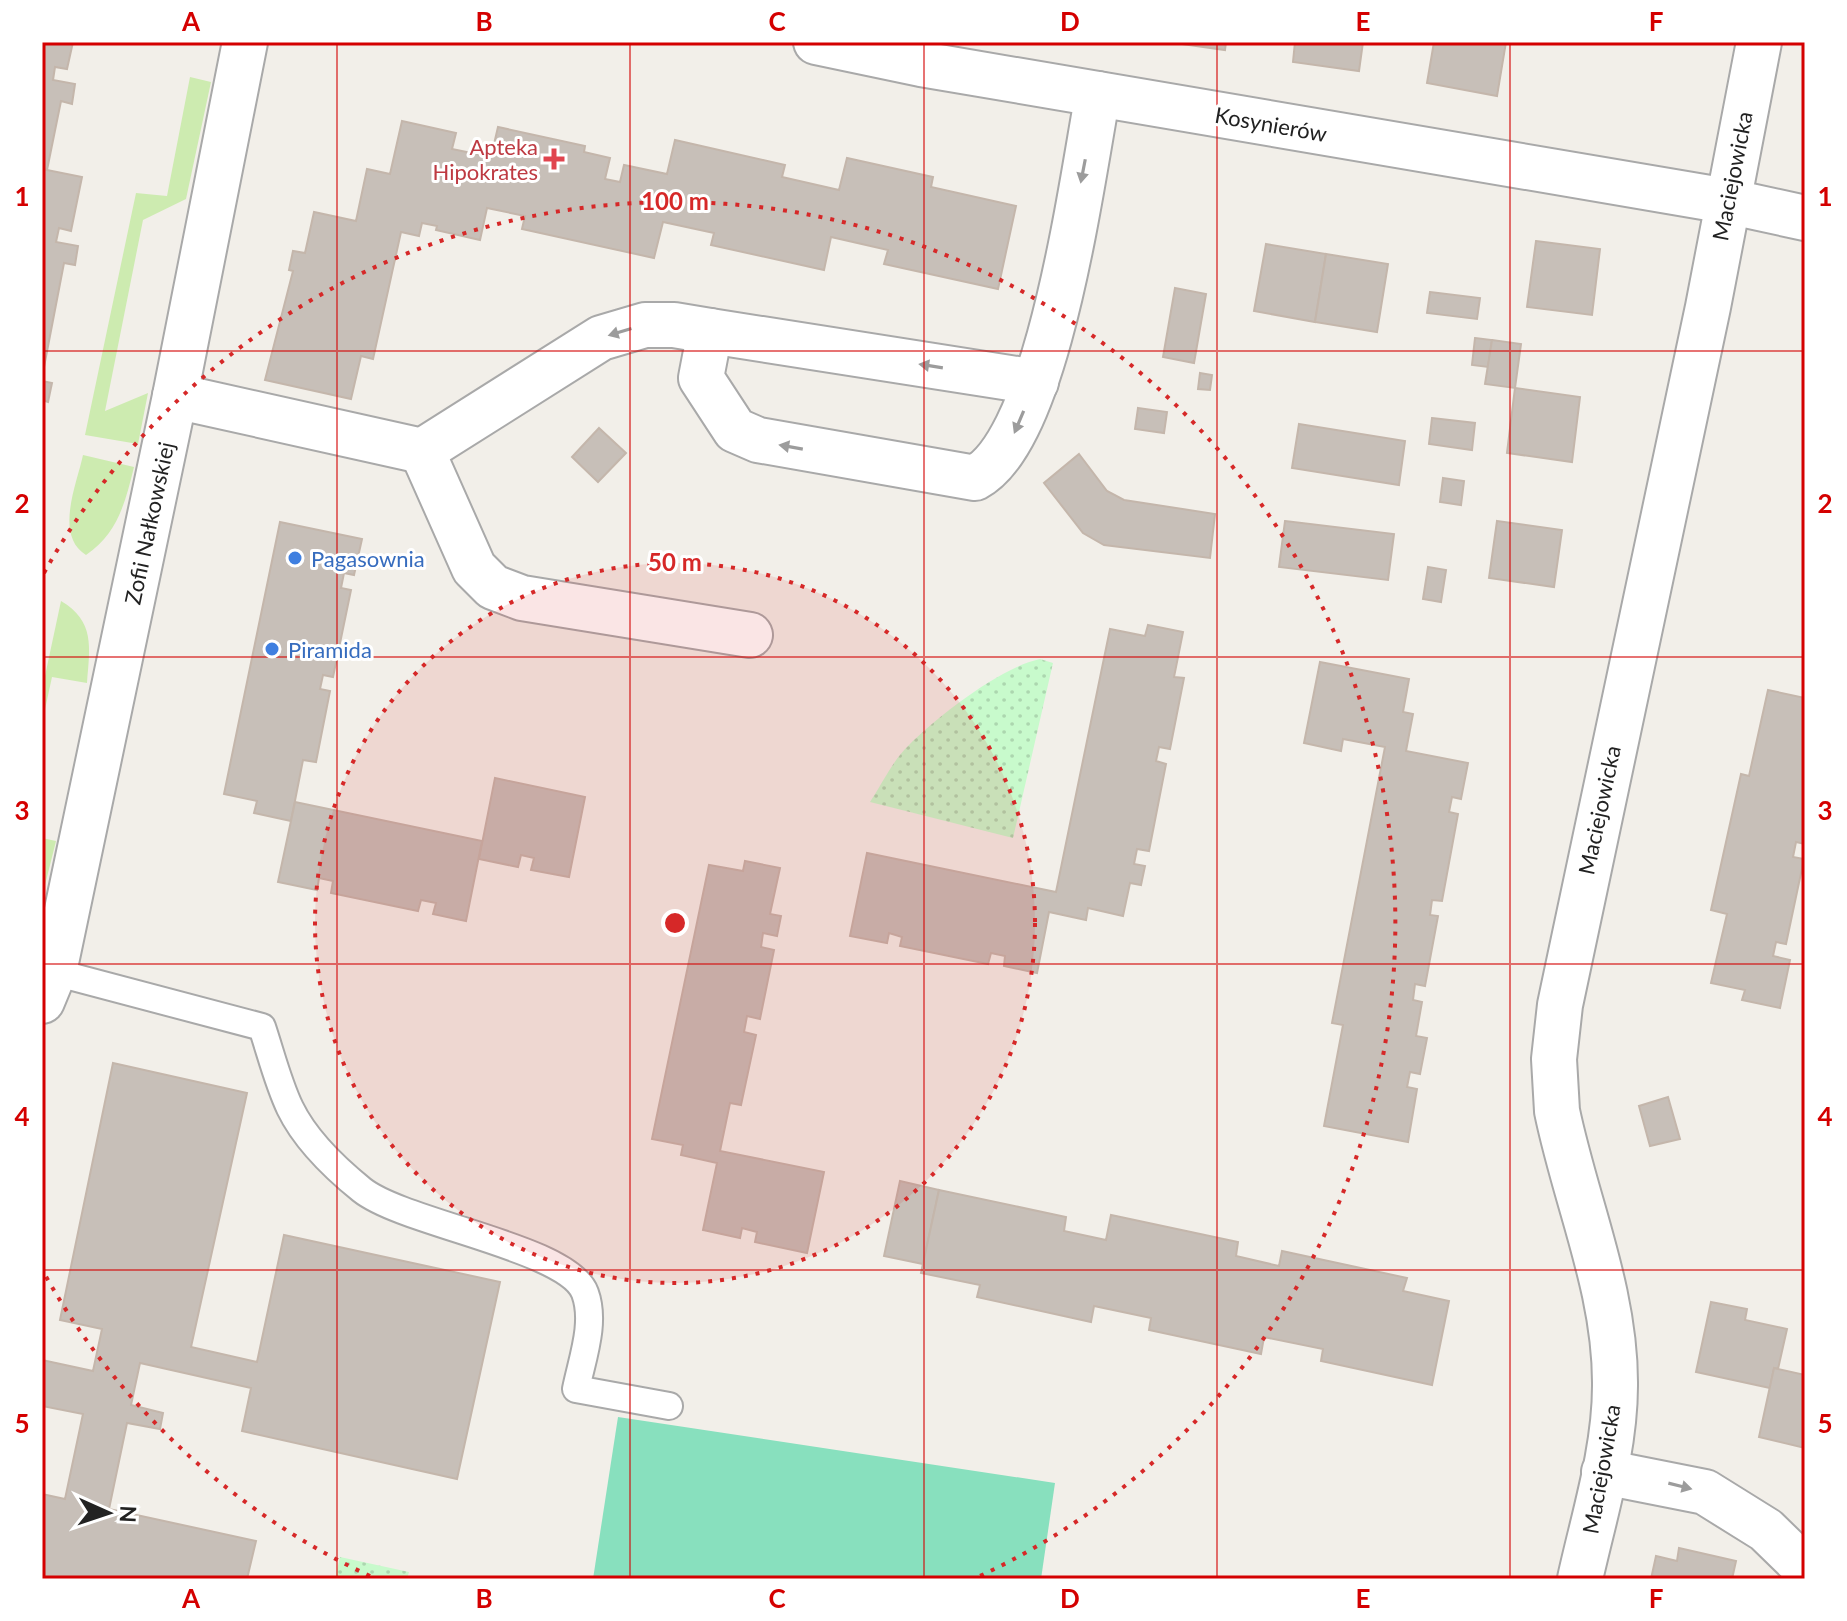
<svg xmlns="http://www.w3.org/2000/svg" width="1847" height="1621" font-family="Lato,sans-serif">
<defs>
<pattern id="park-dots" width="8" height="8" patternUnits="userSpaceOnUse" patternTransform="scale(2)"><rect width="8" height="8" fill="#c8facc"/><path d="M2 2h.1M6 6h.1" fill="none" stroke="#acd6af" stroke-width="1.8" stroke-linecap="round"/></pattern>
</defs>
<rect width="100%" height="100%" fill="#f2efe9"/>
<g fill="#cdebb0">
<path d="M 190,77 L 211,82 L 186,199 L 143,220 L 105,411 L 148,393 L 138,444 L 85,435 L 136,193 L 167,196 Z"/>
<path d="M 83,455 L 134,467 C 125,503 118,533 86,555 C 54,535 77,484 83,455 Z"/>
<path d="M 61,601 C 95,621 90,647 87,683 L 52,677 L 42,723 L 42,690 Z"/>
<path d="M 42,838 L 56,841 L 42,897 Z"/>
</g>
<g fill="url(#park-dots)">
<path d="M 1040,659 L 1053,663 L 1013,838 L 870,802 C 882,784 893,760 909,745 C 938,716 1001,667 1040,659 Z"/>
<path d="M 340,1557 L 409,1572 L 407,1579 L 335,1579 Z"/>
</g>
<path fill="#88e0be" d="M 618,1417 L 1055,1483 L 1041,1579 L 593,1579 Z"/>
<g fill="#c7bfb8" stroke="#c4b6ab" stroke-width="2">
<path d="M 42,42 L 73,42 L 67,69 L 55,67 L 53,80 L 75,84 L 72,104 L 61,101 L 47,170 L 42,169 Z"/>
<path d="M 1168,42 L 1226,42 L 1225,50 Z"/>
<path d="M 1295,42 L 1363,42 L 1359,71 L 1293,62 Z"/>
<path d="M 1434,42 L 1506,42 L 1497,96 L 1427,83 Z"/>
<path d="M 402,121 L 456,133 L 452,149 L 491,157 L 498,127 L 585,146 L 584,152 L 610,158 L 605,179 L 620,182 L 624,165 L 667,174 L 675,140 L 785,165 L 782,177 L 839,190 L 847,158 L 933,177 L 931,187 L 1016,206 L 998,289 L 884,264 L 888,250 L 831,237 L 824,270 L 711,245 L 714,233 L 663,222 L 654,258 L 522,229 L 525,216 L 487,208 L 480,240 L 436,230 L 437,226 L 422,223 L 419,236 L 401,232 L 373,359 L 361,356 L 351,399 L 265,380 L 293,271 L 289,270 L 293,251 L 305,253 L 314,212 L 356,221 L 367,169 L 390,174 Z"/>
<path d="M 42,169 L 82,177 L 71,231 L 59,228 L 56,242 L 78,246 L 75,265 L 64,263 L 44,367 Z"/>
<path d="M 1536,241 L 1600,249 L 1592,315 L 1527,307 Z"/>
<path d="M 1266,244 L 1326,254 L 1315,322 L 1254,311 Z"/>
<path d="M 1326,254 L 1388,264 L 1377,332 L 1315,322 Z"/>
<path d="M 1175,288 L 1206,294 L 1194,363 L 1163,357 Z"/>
<path d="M 1430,292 L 1480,298 L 1477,319 L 1427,313 Z"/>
<path d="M 1475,338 L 1492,340 L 1488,367 L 1472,365 Z"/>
<path d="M 1492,340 L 1521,344 L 1515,388 L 1485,384 Z"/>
<path d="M 1200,373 L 1212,375 L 1210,390 L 1198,389 Z"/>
<path d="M 42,381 L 52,383 L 48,402 L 42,400 Z"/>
<path d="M 1515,388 L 1580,397 L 1572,462 L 1507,453 Z"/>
<path d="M 1138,408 L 1167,412 L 1164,433 L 1135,429 Z"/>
<path d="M 1432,418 L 1475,423 L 1472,450 L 1429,444 Z"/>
<path d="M 1299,424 L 1405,441 L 1399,485 L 1292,468 Z"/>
<path d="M 599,428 L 626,453 L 598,482 L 572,457 Z"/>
<path d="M 1079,454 L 1107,491 L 1124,500 L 1215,514 L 1210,558 L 1104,545 L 1083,533 L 1044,483 Z"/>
<path d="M 1443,478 L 1464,481 L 1461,505 L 1440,502 Z"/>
<path d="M 1285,521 L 1394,534 L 1388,580 L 1279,567 Z"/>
<path d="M 1497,521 L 1562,530 L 1554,587 L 1489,578 Z"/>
<path d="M 280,522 L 362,539 L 354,575 L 344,573 L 341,588 L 351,590 L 333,677 L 323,675 L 320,689 L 330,691 L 316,762 L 303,760 L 291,821 L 254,813 L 257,801 L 224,794 Z"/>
<path d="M 1428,567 L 1446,570 L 1441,602 L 1423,599 Z"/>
<path d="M 1148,625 L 1183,632 L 1174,677 L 1184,678 L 1170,749 L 1159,747 L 1156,761 L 1166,764 L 1149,851 L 1137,849 L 1134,864 L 1145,866 L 1141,885 L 1130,883 L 1123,916 L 1088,908 L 1086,920 L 1049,912 L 1037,973 L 1004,966 L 1005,956 L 991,953 L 988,964 L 900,946 L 902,937 L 889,933 L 887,943 L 850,936 L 867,853 L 1056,892 L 1110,629 L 1145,636 Z"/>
<path d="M 1320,662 L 1409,679 L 1403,712 L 1413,714 L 1406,751 L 1468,763 L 1461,799 L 1452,797 L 1449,812 L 1458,814 L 1442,901 L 1432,900 L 1430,915 L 1438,916 L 1425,986 L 1415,984 L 1413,1000 L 1422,1002 L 1416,1036 L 1427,1038 L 1420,1074 L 1410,1072 L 1407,1087 L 1417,1089 L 1408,1142 L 1324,1126 L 1343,1025 L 1332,1023 L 1385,747 L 1343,739 L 1341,751 L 1304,743 Z"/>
<path d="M 1768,690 L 1805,698 L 1805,844 L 1796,842 L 1793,857 L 1804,859 L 1786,944 L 1776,942 L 1773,956 L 1790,960 L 1780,1008 L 1742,1000 L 1745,990 L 1711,983 L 1727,914 L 1711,910 L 1741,774 L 1749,776 Z"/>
<path d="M 495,778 L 585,797 L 569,877 L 531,870 L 534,858 L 521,855 L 518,867 L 479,859 Z"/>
<path d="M 295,802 L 482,841 L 466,921 L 433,914 L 436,903 L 421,900 L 418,911 L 331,893 L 333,881 L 319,878 L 317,890 L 278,882 Z"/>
<path d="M 745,861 L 780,868 L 770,914 L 781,916 L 777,936 L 763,933 L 761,947 L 774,950 L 760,1019 L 747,1016 L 744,1032 L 756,1035 L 741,1105 L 730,1103 L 720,1151 L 824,1172 L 807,1253 L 755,1242 L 757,1232 L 742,1228 L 740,1238 L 703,1230 L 717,1163 L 681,1155 L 683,1145 L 652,1139 L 709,865 L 743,871 Z"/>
<path d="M 113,1063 L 247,1093 L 191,1347 L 257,1362 L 284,1235 L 500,1282 L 457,1479 L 242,1431 L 251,1388 L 140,1363 L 131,1405 L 163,1413 L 160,1429 L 127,1423 L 109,1509 L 256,1541 L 247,1579 L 42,1579 L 42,1494 L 65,1499 L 83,1414 L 42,1406 L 42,1360 L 93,1371 L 102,1329 L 60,1320 Z"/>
<path d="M 1668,1097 L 1680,1139 L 1650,1146 L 1639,1106 Z"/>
<path d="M 900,1181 L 939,1190 L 923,1264 L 884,1256 Z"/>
<path d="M 939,1190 L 1066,1217 L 1064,1231 L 1106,1240 L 1111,1215 L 1238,1242 L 1236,1256 L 1279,1266 L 1282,1251 L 1407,1278 L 1403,1291 L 1449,1301 L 1432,1385 L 1321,1361 L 1323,1349 L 1264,1337 L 1261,1354 L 1149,1330 L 1151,1318 L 1094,1306 L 1091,1322 L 977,1297 L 980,1285 L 921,1273 Z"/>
<path d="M 1711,1302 L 1747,1309 L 1745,1320 L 1787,1329 L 1778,1369 L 1774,1368 L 1770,1388 L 1696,1372 Z"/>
<path d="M 1774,1368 L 1805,1375 L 1805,1448 L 1759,1437 Z"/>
<path d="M 1679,1548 L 1736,1561 L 1732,1579 L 1651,1579 L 1656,1556 L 1677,1561 Z"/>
</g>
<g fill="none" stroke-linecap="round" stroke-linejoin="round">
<defs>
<path id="service" d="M 54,972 L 262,1027 C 271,1054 278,1083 290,1108 C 305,1139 336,1169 362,1190 C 405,1224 569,1248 585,1293 C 596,1323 582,1359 576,1389 L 669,1406"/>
<g id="minor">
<path d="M 816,42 L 921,64 L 1727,201 L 1805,218"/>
<path d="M 710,331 L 1036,382"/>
<path d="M 175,396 L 422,451 L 601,338 L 645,325 L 674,325 L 710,331 L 701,378 L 735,430 L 758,440 L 975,478 C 1049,439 1082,177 1098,94"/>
<path d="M 422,451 L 474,568 L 493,587 L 522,598 L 750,635"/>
<path d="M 42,1001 L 54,972 L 175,396 L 245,42"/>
<path d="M 1604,1472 L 1705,1492 L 1766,1530 L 1805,1568"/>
<path d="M 1580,1579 C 1594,1516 1615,1450 1615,1386 C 1616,1291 1576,1203 1557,1111 L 1554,1059 L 1560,1005 L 1708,307 L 1759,42"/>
</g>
</defs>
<use href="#service" stroke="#a9a9a9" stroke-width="30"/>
<use href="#minor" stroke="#a9a9a9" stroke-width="48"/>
<use href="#service" stroke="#fff" stroke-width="26"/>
<use href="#minor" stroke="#fff" stroke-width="44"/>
</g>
<defs><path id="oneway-solid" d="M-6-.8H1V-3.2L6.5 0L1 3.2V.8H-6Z" transform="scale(2)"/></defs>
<g fill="#9c9c9c">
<use href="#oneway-solid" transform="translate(1083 171) rotate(101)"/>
<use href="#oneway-solid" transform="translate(620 332) rotate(163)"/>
<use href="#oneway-solid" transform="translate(931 366) rotate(-171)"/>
<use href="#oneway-solid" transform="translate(1019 422) rotate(113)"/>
<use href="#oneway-solid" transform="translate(791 447) rotate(-170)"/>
<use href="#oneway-solid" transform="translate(1680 1486) rotate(14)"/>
</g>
<path fill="none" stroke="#d40000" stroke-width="2" stroke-opacity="0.55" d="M 337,42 L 337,1579M 630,42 L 630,1579M 924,42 L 924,1579M 1217,42 L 1217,1579M 1510,42 L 1510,1579M 42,351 L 1805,351M 42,657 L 1805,657M 42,964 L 1805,964M 42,1270 L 1805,1270"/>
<circle cx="675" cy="923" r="360" fill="#d62828" fill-opacity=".12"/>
<g fill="none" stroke="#d62828" stroke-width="4" stroke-dasharray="4 8">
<circle cx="675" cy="923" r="360"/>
<path d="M370 1576A721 721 0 0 1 44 1273M44 573A721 721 0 1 1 980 1576"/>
</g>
<path fill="#e0444e" stroke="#fff" stroke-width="3" d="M550 147h8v8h8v8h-8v8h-8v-8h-8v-8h8z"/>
<g fill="#3f7fe0" stroke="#fff" stroke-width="3">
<circle cx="295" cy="558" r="8"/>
<circle cx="272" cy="649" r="8"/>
</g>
<g text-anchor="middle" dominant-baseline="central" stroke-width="6" stroke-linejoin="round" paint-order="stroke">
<g font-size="22" fill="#222" stroke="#fff">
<text transform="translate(1271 124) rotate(10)">Kosynierów</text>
<text transform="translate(1732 176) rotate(-79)">Maciejowicka</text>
<text transform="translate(149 523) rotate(-78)">Zofii Nałkowskiej</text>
<text transform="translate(1599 810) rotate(-78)">Maciejowicka</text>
<text transform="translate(1601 1469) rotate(-80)">Maciejowicka</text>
</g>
<g font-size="22" fill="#be3a42" stroke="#fff" text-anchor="end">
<text x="538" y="146">Apteka<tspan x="538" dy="25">Hipokrates</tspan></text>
</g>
<g font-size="22" fill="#366cbe" stroke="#fff" text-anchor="start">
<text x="311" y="558">Pagasownia</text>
<text x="288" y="649">Piramida</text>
</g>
</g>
<circle cx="675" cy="923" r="12" fill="#d62828" stroke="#fff" stroke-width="4"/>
<g font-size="24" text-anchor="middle" font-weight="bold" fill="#d62828" stroke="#fff" stroke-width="6" stroke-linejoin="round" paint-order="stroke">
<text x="675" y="210">100 m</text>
<text x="675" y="571">50 m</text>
</g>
<rect width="1847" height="1621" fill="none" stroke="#ffffff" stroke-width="88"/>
<g transform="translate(108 1513) rotate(93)" stroke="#ffffff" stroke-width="6" paint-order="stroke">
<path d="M0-6L14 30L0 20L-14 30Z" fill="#222222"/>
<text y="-12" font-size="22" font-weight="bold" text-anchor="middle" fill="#222222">N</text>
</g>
<rect x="44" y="44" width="1759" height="1533" fill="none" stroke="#d40000" stroke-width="3"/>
<g font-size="26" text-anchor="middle" font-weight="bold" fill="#d40000">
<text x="191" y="31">A</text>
<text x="484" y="31">B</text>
<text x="777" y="31">C</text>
<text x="1070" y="31">D</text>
<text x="1363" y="31">E</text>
<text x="1656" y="31">F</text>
<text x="22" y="206">1</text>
<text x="1825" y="206">1</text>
<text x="22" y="513">2</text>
<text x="1825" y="513">2</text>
<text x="22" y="820">3</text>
<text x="1825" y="820">3</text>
<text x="22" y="1126">4</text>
<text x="1825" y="1126">4</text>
<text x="22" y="1433">5</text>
<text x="1825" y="1433">5</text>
<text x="191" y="1608">A</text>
<text x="484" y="1608">B</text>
<text x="777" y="1608">C</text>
<text x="1070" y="1608">D</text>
<text x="1363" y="1608">E</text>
<text x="1656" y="1608">F</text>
</g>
</svg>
